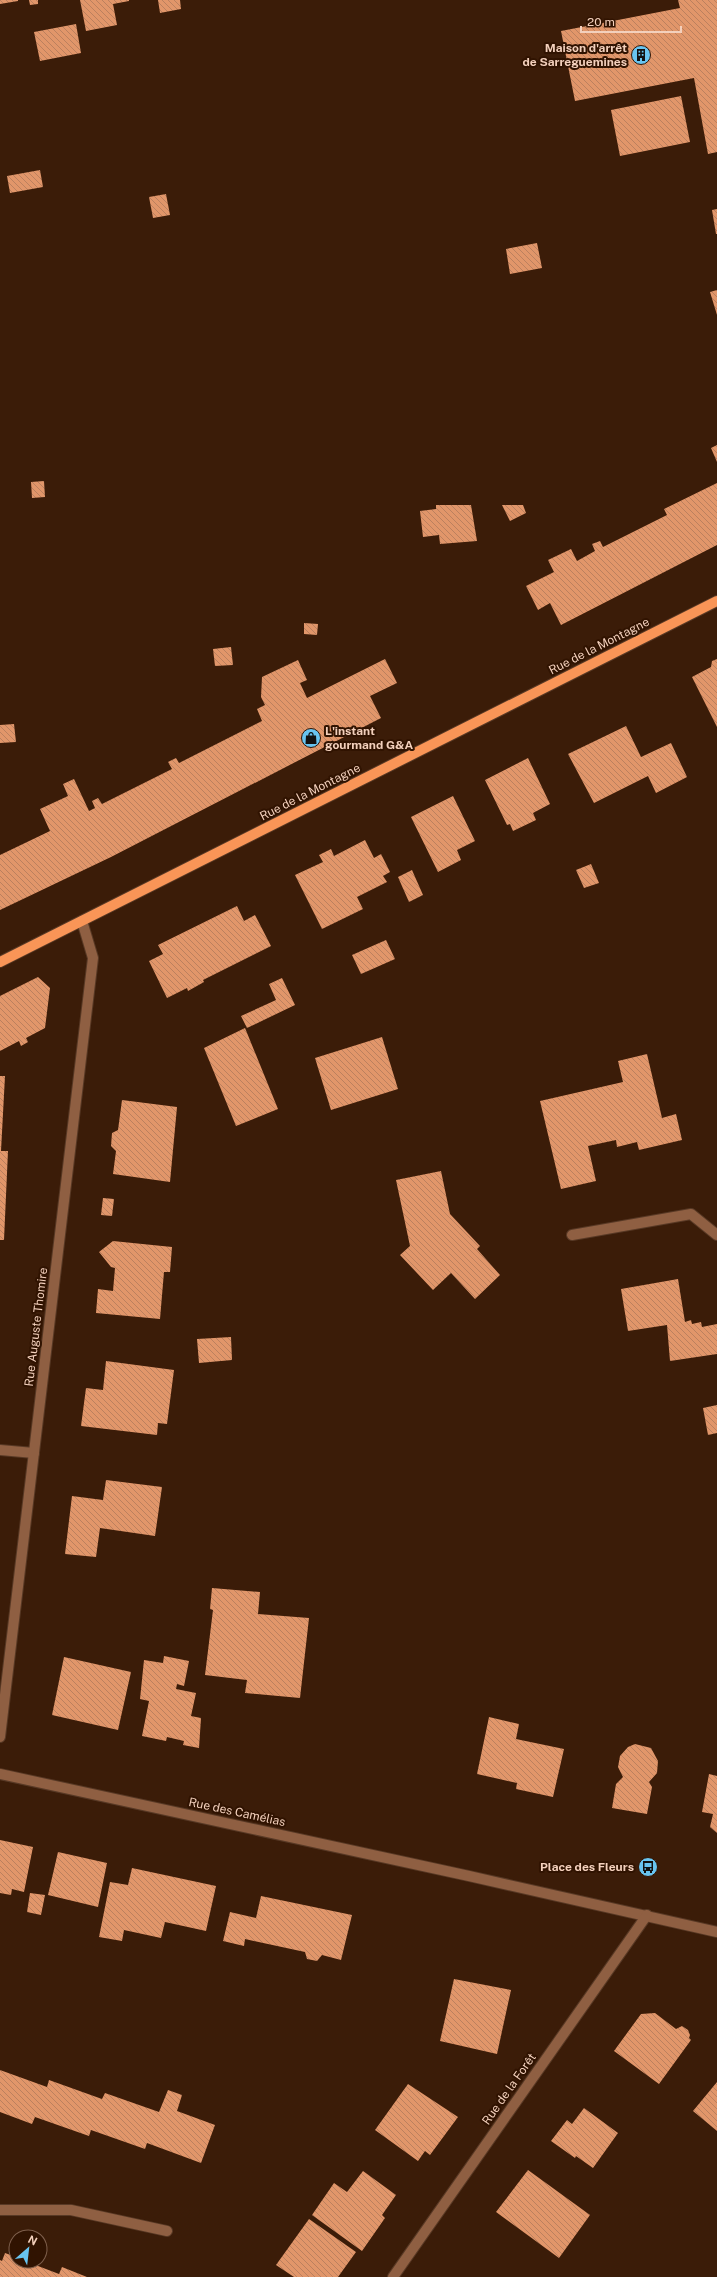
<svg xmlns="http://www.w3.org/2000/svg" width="717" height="2277" font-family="'Public Sans',sans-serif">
<defs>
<pattern id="building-back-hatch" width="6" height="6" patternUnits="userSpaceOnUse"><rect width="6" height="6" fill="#e1966a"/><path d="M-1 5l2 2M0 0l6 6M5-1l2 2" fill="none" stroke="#bb805e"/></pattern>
</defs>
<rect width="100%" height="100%" fill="#3b1c08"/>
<g fill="url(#building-back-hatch)">
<path d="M 0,0 L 18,0 L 18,1 L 0,4 Z"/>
<path d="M 29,0 L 38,0 L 38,4 L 30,5 Z"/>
<path d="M 80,0 L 129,0 L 129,1 L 113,4 L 117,25 L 86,31 Z"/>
<path d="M 158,0 L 180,0 L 181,9 L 160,13 Z"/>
<path d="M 678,0 L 717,0 L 717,152 L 708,154 L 694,78 L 575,101 L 561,31 L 680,8 Z"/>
<path d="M 76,24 L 81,53 L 40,61 L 34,32 Z"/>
<path d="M 681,96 L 690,142 L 620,156 L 611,110 Z"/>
<path d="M 40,170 L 43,187 L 10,193 L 7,176 Z"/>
<path d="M 166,194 L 170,215 L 153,218 L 149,197 Z"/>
<path d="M 717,209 L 717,234 L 716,234 L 712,210 Z"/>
<path d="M 537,243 L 542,268 L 510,274 L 506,249 Z"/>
<path d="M 717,290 L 717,315 L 710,292 Z"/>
<path d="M 717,445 L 717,462 L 711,448 Z"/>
<path d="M 44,481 L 45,497 L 32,498 L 31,482 Z"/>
<path d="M 717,483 L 717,545 L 561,625 L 550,603 L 538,610 L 526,586 L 554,572 L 548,560 L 571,549 L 577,561 L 595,551 L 592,544 L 600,541 L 603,547 L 667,515 L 664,509 Z"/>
<path d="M 436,505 L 471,505 L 477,541 L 440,544 L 439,535 L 423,537 L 420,511 L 436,509 Z"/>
<path d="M 502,505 L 523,505 L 526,513 L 510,521 Z"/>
<path d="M 304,623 L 318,624 L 317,635 L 304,634 Z"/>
<path d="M 231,647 L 233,665 L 215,666 L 213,649 Z"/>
<path d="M 385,659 L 397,683 L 370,696 L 381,718 L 111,857 L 0,910 L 0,855 L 50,831 L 40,809 L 68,796 L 63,784 L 74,779 L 89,811 L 95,808 L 92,801 L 98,798 L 102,804 L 172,769 L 168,762 L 176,758 L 179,763 L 262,721 L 257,709 L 265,705 L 261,697 L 262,677 L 298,660 L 307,680 L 300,683 L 307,698 Z"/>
<path d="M 717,659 L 717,727 L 692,677 L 711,667 L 712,661 Z"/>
<path d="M 14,724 L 16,742 L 0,743 L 0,725 Z"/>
<path d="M 626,726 L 641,757 L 671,743 L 687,777 L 656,793 L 648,776 L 594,803 L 568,754 Z"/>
<path d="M 528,758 L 550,804 L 533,813 L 536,820 L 513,831 L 510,824 L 507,825 L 485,780 Z"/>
<path d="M 453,796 L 475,841 L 457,850 L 461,860 L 438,872 L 411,817 Z"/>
<path d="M 365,840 L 374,858 L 381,854 L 390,872 L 383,876 L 387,882 L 357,897 L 363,909 L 322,929 L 295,875 L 323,862 L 319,855 L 331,849 L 334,856 Z"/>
<path d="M 591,864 L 599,883 L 584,888 L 576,870 Z"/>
<path d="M 412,870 L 423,895 L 409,902 L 398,877 Z"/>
<path d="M 237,906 L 244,921 L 255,915 L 271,946 L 203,980 L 204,982 L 188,991 L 187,988 L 167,998 L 149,961 L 163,954 L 158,945 Z"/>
<path d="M 386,940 L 395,959 L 361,974 L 352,955 Z"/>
<path d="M 38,977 L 50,988 L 45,1028 L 26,1038 L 28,1042 L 21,1046 L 19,1041 L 0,1051 L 0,996 Z"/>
<path d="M 282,978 L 295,1005 L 247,1028 L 241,1016 L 276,1000 L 269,984 Z"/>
<path d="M 245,1028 L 278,1109 L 236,1126 L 204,1048 Z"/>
<path d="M 382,1037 L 398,1089 L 331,1110 L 315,1058 Z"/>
<path d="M 647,1054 L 662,1118 L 676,1114 L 682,1140 L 639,1150 L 637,1142 L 617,1147 L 616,1140 L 588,1146 L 596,1181 L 561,1189 L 540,1101 L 623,1082 L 618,1061 Z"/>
<path d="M 0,1076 L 5,1076 L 1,1151 L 8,1151 L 4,1240 L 0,1240 Z"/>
<path d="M 122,1100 L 177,1107 L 170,1182 L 113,1174 L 116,1151 L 111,1146 L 112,1133 L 118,1130 Z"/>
<path d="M 441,1171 L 450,1214 L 480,1246 L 477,1249 L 500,1275 L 475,1299 L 451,1273 L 433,1290 L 400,1255 L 410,1246 L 396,1180 Z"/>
<path d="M 103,1198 L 114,1199 L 112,1216 L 101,1215 Z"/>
<path d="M 113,1241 L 172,1247 L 170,1272 L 164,1272 L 160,1319 L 96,1313 L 98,1289 L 113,1291 L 115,1268 L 111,1267 L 99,1252 Z"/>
<path d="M 678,1279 L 685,1322 L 691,1320 L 692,1324 L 701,1322 L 702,1327 L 717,1324 L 717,1354 L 670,1361 L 667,1325 L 628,1331 L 621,1289 Z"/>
<path d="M 231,1337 L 232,1360 L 199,1363 L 197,1339 Z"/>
<path d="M 106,1361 L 174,1370 L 167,1424 L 158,1423 L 157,1435 L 81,1426 L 86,1388 L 103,1390 Z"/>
<path d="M 717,1405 L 717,1433 L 708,1435 L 703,1408 Z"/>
<path d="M 106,1480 L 162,1487 L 155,1536 L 100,1528 L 96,1557 L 65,1554 L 72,1496 L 103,1500 Z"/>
<path d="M 212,1588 L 260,1592 L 258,1614 L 309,1618 L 300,1698 L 245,1693 L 247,1680 L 205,1675 L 213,1610 L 210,1609 Z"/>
<path d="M 164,1656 L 189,1661 L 184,1686 L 177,1684 L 176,1689 L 196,1693 L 191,1716 L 201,1718 L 199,1748 L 183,1745 L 184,1741 L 167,1737 L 166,1741 L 142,1736 L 149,1701 L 140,1699 L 144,1660 L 163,1663 Z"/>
<path d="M 64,1657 L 131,1672 L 118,1730 L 52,1715 Z"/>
<path d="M 489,1717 L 519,1724 L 516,1739 L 564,1749 L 553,1797 L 516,1789 L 517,1783 L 477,1774 Z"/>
<path d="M 635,1744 L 651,1748 L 658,1761 L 657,1773 L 649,1782 L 652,1787 L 647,1814 L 612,1808 L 616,1784 L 623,1777 L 618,1767 L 620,1756 L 628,1747 Z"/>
<path d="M 709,1774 L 717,1776 L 717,1833 L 710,1827 L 713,1814 L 702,1812 Z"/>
<path d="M 0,1840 L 33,1847 L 24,1892 L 12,1889 L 11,1895 L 0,1893 Z"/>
<path d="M 58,1852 L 107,1863 L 98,1907 L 48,1895 Z"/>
<path d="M 132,1868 L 216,1886 L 206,1931 L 165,1922 L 161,1938 L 124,1930 L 122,1941 L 99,1937 L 110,1882 L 128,1885 Z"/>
<path d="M 30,1893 L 45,1895 L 41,1915 L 27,1912 Z"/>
<path d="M 261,1896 L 352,1915 L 341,1960 L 322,1955 L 317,1961 L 307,1959 L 305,1952 L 245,1939 L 244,1946 L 223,1941 L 230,1912 L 256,1918 Z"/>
<path d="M 454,1979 L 511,1990 L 497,2054 L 440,2041 Z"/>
<path d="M 655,2013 L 676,2029 L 682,2026 L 688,2030 L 690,2035 L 689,2038 L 691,2040 L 659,2084 L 614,2051 L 641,2014 Z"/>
<path d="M 0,2070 L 47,2087 L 49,2080 L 102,2099 L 105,2093 L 159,2112 L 168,2090 L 182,2095 L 177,2111 L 215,2125 L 201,2163 L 147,2143 L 145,2149 L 91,2130 L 89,2136 L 35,2117 L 32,2124 L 0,2112 Z"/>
<path d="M 717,2082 L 717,2131 L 693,2111 Z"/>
<path d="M 408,2084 L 458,2117 L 430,2155 L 425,2151 L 418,2161 L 375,2130 Z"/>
<path d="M 584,2108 L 618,2133 L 593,2168 L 576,2156 L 575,2158 L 551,2141 L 567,2120 L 572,2124 Z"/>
<path d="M 528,2170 L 590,2215 L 559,2258 L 496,2212 Z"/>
<path d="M 363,2171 L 396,2195 L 382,2215 L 385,2218 L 362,2251 L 312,2215 L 334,2183 L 347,2192 Z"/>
<path d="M 309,2219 L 356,2252 L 338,2277 L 294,2277 L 276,2265 Z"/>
<path d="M 5,2253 L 16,2257 L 16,2261 L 25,2261 L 59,2274 L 62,2267 L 87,2277 L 0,2277 L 0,2260 L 2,2261 Z"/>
</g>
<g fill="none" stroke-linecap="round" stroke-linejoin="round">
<defs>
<g id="minor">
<path d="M 572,1235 L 691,1214 L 717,1235"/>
<path d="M 0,1450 L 34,1453"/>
<path d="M 0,1737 L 93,958 L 82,921"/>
<path d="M 0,1774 L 469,1876 L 717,1932"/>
<path d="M 0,2210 L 71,2210 L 167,2231"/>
<path d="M 393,2277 L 647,1915"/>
</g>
<path id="major" d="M 0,962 L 717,601"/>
</defs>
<use href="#minor" stroke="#583925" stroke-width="12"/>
<use href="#major" stroke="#583925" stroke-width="12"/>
<use href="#minor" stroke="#8f5f42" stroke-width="10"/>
<use href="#major" stroke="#f99557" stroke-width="10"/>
</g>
<defs>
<symbol id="building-disc" viewBox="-11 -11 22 22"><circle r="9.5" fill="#68c4f0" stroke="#301301"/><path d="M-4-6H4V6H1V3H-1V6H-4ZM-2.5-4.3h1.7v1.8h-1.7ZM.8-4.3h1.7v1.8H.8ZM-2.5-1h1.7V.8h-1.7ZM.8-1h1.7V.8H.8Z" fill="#111"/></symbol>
<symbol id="shop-disc" viewBox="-11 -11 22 22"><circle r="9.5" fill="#68c4f0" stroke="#301301"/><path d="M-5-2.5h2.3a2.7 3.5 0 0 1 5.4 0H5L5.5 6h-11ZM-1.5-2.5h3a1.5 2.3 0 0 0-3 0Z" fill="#111"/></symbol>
<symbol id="bus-disc" viewBox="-11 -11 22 22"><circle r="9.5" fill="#68c4f0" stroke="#301301"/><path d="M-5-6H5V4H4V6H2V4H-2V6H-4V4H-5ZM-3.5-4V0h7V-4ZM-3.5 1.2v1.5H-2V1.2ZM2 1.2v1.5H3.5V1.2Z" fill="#111"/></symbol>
</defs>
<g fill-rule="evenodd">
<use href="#building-disc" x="630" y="44" width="22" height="22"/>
<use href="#shop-disc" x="300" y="727" width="22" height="22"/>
<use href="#bus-disc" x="637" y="1856" width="22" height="22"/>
</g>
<g text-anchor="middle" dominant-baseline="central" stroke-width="4" stroke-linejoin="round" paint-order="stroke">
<g font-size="12" font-weight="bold" fill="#f3d0bc" stroke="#301301" text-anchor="end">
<text x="627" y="48">Maison d'arrêt<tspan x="627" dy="14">de Sarreguemines</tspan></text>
<text x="325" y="731" text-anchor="start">L'instant<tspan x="325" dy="14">gourmand G&amp;A</tspan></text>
<text x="634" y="1867">Place des Fleurs</text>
</g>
<g font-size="12" fill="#f3d0bc" stroke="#301301">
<text transform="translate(599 646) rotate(-27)">Rue de la Montagne</text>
<text transform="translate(310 792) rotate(-27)">Rue de la Montagne</text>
<text transform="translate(36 1327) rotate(-83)">Rue Auguste Thomire</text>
<text transform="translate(237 1812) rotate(12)">Rue des Camélias</text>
<text transform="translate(509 2089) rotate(-55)">Rue de la Forêt</text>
</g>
</g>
<g transform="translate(28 2249) rotate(28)"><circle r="19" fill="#301301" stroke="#7e5f4c"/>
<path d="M0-3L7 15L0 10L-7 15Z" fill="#68c4f0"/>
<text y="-6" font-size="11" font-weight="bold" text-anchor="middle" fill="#f3d0bc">N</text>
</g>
<path d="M581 26v6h100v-6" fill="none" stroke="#f3d0bc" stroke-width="2"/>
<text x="587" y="26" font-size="12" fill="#f3d0bc" stroke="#301301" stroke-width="3" paint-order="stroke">20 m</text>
</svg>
